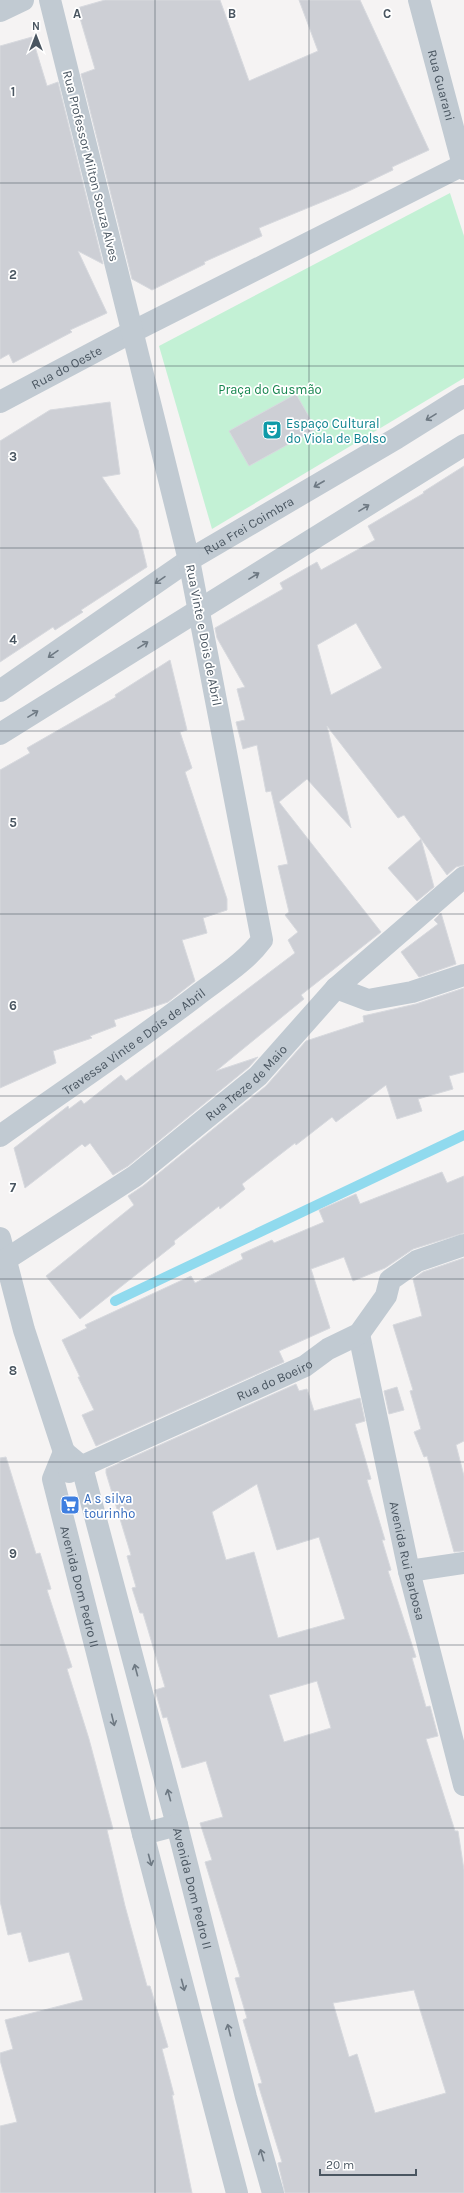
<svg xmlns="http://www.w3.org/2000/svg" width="464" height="2193" font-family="Karla,sans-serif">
<rect width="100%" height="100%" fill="#f5f3f3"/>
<path fill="#c3f1d5" d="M 450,193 L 464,236 L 464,378 L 212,529 L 159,346 Z"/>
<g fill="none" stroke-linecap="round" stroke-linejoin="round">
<path stroke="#90daee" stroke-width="10" d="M 115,1301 L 464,1135"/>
</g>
<g fill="#cdcfd5" stroke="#d7d9de" fill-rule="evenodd">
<path d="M 105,0 L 220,0 L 249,81 L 318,51 L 299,0 L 360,0 L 429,150 L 392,167 L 393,170 L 351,190 L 259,228 L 262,236 L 204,262 L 205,264 L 152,290 L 132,279 L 81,74 L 95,69 L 77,8 Z"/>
<path d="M 32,37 L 47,86 L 58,82 L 103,264 L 78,251 L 107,313 L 70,330 L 72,332 L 13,363 L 9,354 L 0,359 L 0,46 Z"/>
<path d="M 296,394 L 316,429 L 249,466 L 229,431 Z"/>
<path d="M 110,402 L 120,474 L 102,477 L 138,530 L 147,567 L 81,610 L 83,612 L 55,630 L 53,627 L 0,662 L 0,441 L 50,410 Z"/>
<path d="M 464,466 L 464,865 L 456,867 L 447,875 L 404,815 L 398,818 L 327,726 L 351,828 L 307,779 L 279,802 L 381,932 L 301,995 L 304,999 L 216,1071 L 258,1057 L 249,1067 L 128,1166 L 113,1175 L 90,1143 L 85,1147 L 82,1144 L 25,1188 L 14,1148 L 68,1106 L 69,1109 L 81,1100 L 84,1104 L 121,1075 L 126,1081 L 295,953 L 288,940 L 298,932 L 285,915 L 289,912 L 278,866 L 288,864 L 271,791 L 266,792 L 257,745 L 243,749 L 236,722 L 245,720 L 237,689 L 245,687 L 217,638 L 215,628 L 283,589 L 280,583 L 317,562 L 321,570 L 375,540 L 368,526 L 424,493 L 423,492 ZM 356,623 L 382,668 L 331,695 L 317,645 Z"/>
<path d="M 170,660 L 187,730 L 180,732 L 192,768 L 185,772 L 227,899 L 227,910 L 203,918 L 207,933 L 182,940 L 195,981 L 168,1002 L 114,1020 L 116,1026 L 90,1036 L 92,1038 L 53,1051 L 56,1063 L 0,1088 L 0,770 L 30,753 L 27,748 L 116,697 L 115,695 Z"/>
<path d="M 421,839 L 434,887 L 417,901 L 388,868 Z"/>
<path d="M 441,913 L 456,964 L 419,977 L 401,952 L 438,924 L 434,920 Z"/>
<path d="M 464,988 L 464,1072 L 449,1076 L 453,1089 L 418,1099 L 422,1111 L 397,1119 L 386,1085 L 336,1122 L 332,1117 L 296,1145 L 295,1143 L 242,1184 L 245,1189 L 220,1209 L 219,1206 L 174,1241 L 175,1244 L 80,1319 L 46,1276 L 134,1205 L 128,1196 L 143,1186 L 266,1086 L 306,1041 L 364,1022 L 363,1016 L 416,1004 Z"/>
<path d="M 442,1172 L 447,1183 L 464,1176 L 464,1233 L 413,1249 L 385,1268 L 353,1281 L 344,1257 L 311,1269 L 330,1328 L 279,1351 L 284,1362 L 96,1446 L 82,1415 L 94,1410 L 78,1377 L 80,1377 L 62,1340 L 87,1328 L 85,1325 L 191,1276 L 195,1283 L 243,1259 L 241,1254 L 272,1240 L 274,1243 L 324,1222 L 319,1210 L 356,1194 L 360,1204 Z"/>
<path d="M 464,1258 L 464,1441 L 456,1445 L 464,1476 L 464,1551 L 454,1552 L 427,1456 L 424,1457 L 414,1432 L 421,1429 L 410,1391 L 413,1390 L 393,1325 L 422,1316 L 413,1279 L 423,1272 Z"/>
<path d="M 296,1384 L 299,1391 L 307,1389 L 314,1411 L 360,1398 L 365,1421 L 355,1424 L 371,1479 L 367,1480 L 385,1540 L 382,1540 L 391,1570 L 388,1571 L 416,1657 L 412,1658 L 426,1707 L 430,1706 L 438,1736 L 426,1739 L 455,1831 L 458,1831 L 464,1870 L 464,2193 L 285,2193 L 278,2163 L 282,2162 L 258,2084 L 262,2083 L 243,2020 L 247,2018 L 235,1978 L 240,1977 L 205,1862 L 212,1860 L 200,1823 L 223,1817 L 206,1761 L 182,1768 L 167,1717 L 163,1718 L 155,1690 L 165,1687 L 143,1613 L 140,1613 L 132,1588 L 136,1587 L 127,1556 L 131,1555 L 106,1473 L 106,1469 ZM 257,1484 L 277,1550 L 319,1537 L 345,1619 L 278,1638 L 254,1552 L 226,1560 L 212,1512 ZM 317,1681 L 331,1728 L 284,1742 L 269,1695 ZM 414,1990 L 446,2093 L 375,2113 L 357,2054 L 349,2057 L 333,2003 Z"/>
<path d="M 397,1387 L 404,1410 L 389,1414 L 384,1391 Z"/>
<path d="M 6,1457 L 36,1554 L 40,1553 L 51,1589 L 47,1590 L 72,1667 L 67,1669 L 89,1739 L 113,1829 L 107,1830 L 125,1906 L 147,1986 L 150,1986 L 168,2047 L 162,2049 L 174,2095 L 172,2095 L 192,2193 L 0,2193 L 0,2126 L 17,2122 L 0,2060 L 0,2053 L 13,2049 L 5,2020 L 83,2000 L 69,1952 L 29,1962 L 21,1932 L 8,1935 L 0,1901 L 0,1458 Z"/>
</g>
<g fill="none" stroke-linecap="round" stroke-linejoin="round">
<g stroke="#c1cad2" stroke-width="22">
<path id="s1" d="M 419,0 L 464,169"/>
<path d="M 0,11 L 23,0"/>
<path id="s2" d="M 0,402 L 132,332 L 463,165"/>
<path id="s3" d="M 0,691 L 189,560 L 397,438 L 464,396"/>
<path d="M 0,734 L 464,445"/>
<path d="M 336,988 L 368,1000 L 412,992 L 464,975"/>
<path id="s4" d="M 0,1136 C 65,1090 132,1045 195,997 C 218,979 245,963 262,940 L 189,560 L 50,0"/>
<path d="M 0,1238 L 24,1330 L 64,1452"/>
<path id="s5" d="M 5,1260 L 135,1176 L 258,1076 L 336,988 L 464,877"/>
<path id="s6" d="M 359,1334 L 409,1571 L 464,1785"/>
<path id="s7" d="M 64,1452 L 82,1467 L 177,1825 L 246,2097 L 273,2193"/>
<path id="s8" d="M 64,1452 L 53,1479 L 143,1834 L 237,2193"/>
<path id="s9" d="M 69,1472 L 305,1366 L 328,1349 L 359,1334 L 386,1296 L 390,1280 L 417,1261 L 464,1245"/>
<path d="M 409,1571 L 464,1563"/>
<path d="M 143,1834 L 177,1825"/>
</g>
</g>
<defs><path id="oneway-shaft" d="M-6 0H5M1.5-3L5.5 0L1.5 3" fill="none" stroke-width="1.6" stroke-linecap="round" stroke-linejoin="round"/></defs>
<g stroke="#6e7983">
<use href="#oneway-shaft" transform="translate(431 417) rotate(148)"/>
<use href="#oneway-shaft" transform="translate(319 484) rotate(150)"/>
<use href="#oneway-shaft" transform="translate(364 508) rotate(-32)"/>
<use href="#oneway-shaft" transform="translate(254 576) rotate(-32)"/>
<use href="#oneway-shaft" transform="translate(160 580) rotate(145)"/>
<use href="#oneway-shaft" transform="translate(143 645) rotate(-32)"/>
<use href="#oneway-shaft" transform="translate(53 654) rotate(145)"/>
<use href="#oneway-shaft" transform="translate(33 714) rotate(-32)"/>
<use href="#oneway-shaft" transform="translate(136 1670) rotate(-105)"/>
<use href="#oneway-shaft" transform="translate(113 1720) rotate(76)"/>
<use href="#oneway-shaft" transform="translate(169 1795) rotate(-105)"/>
<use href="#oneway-shaft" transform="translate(150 1860) rotate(75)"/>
<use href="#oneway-shaft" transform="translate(183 1985) rotate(75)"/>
<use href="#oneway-shaft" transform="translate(229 2030) rotate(-104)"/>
<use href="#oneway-shaft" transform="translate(262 2155) rotate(-106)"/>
</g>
<path fill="none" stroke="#4a5661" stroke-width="1" stroke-opacity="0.55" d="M 155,0 L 155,2193M 309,0 L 309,2193M 0,183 L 464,183M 0,366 L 464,366M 0,548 L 464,548M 0,731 L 464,731M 0,914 L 464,914M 0,1096 L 464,1096M 0,1279 L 464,1279M 0,1462 L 464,1462M 0,1645 L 464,1645M 0,1828 L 464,1828M 0,2010 L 464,2010"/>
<defs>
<symbol id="theatre-square" viewBox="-11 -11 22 22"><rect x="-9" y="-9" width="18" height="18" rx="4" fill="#0f9aa8" stroke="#fff"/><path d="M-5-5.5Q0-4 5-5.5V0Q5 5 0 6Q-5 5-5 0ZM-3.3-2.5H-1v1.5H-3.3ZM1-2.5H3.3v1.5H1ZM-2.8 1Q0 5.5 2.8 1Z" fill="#fff"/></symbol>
<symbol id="supermarket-square" viewBox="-11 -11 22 22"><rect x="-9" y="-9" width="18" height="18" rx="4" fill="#3f7fe0" stroke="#fff"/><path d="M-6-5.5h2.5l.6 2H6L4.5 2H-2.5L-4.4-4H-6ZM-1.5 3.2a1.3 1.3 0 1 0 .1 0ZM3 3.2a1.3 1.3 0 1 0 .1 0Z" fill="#fff"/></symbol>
</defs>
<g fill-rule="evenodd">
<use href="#theatre-square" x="261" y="419" width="22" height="22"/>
<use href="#supermarket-square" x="59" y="1494" width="22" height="22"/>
</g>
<g text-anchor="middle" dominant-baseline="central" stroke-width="3.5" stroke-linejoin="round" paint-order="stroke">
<g font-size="13" fill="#4a5661" stroke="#fff">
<text stroke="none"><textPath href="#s1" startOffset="88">Rua Guarani</textPath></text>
<text transform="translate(91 166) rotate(76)">Rua Professor Milton Souza Alves</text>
<text stroke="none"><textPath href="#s2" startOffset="75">Rua do Oeste</textPath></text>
<text stroke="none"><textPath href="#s3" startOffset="299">Rua Frei Coimbra</textPath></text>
<text transform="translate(204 635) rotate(79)">Rua Vinte e Dois de Abril</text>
<text stroke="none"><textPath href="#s4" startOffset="164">Travessa Vinte e Dois de Abril</textPath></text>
<text stroke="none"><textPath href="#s5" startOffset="300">Rua Treze de Maio</textPath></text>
<text stroke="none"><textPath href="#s9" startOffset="225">Rua do Boeiro</textPath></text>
<text stroke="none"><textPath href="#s6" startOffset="232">Avenida Rui Barbosa</textPath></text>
<text stroke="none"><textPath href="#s8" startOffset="140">Avenida Dom Pedro II</textPath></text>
<text stroke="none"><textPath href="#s7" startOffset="459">Avenida Dom Pedro II</textPath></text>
</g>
<g font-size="13" fill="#17864f" stroke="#fff">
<text x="270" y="389">Praça do Gusmão</text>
</g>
<g font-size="13" fill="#0d838f" stroke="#fff" text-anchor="start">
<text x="286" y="423">Espaço Cultural<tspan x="286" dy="15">do Viola de Bolso</tspan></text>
</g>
<g font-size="13" fill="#366cbe" stroke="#fff" text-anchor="start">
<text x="84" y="1498">A s silva<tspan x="84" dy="15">tourinho</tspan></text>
</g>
</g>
<g font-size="13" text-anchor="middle" font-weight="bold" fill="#4a5661" stroke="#fff" stroke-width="3.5" stroke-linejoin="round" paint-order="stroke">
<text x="77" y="18">A</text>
<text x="232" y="18">B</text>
<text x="387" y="18">C</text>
<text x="13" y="96">1</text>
<text x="13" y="279">2</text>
<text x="13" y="461">3</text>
<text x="13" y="644">4</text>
<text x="13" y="827">5</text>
<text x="13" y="1010">6</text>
<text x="13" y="1192">7</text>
<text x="13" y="1375">8</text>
<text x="13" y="1558">9</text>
</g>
<g transform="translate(36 36)" stroke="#ffffff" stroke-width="3" paint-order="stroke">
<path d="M0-3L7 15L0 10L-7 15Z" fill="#4a5661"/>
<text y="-6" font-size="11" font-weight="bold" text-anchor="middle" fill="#4a5661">N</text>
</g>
<path d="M320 2169v6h96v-6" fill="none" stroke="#4a5661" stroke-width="2"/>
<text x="326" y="2169" font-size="12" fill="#4a5661" stroke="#ffffff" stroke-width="3" paint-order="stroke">20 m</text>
</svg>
